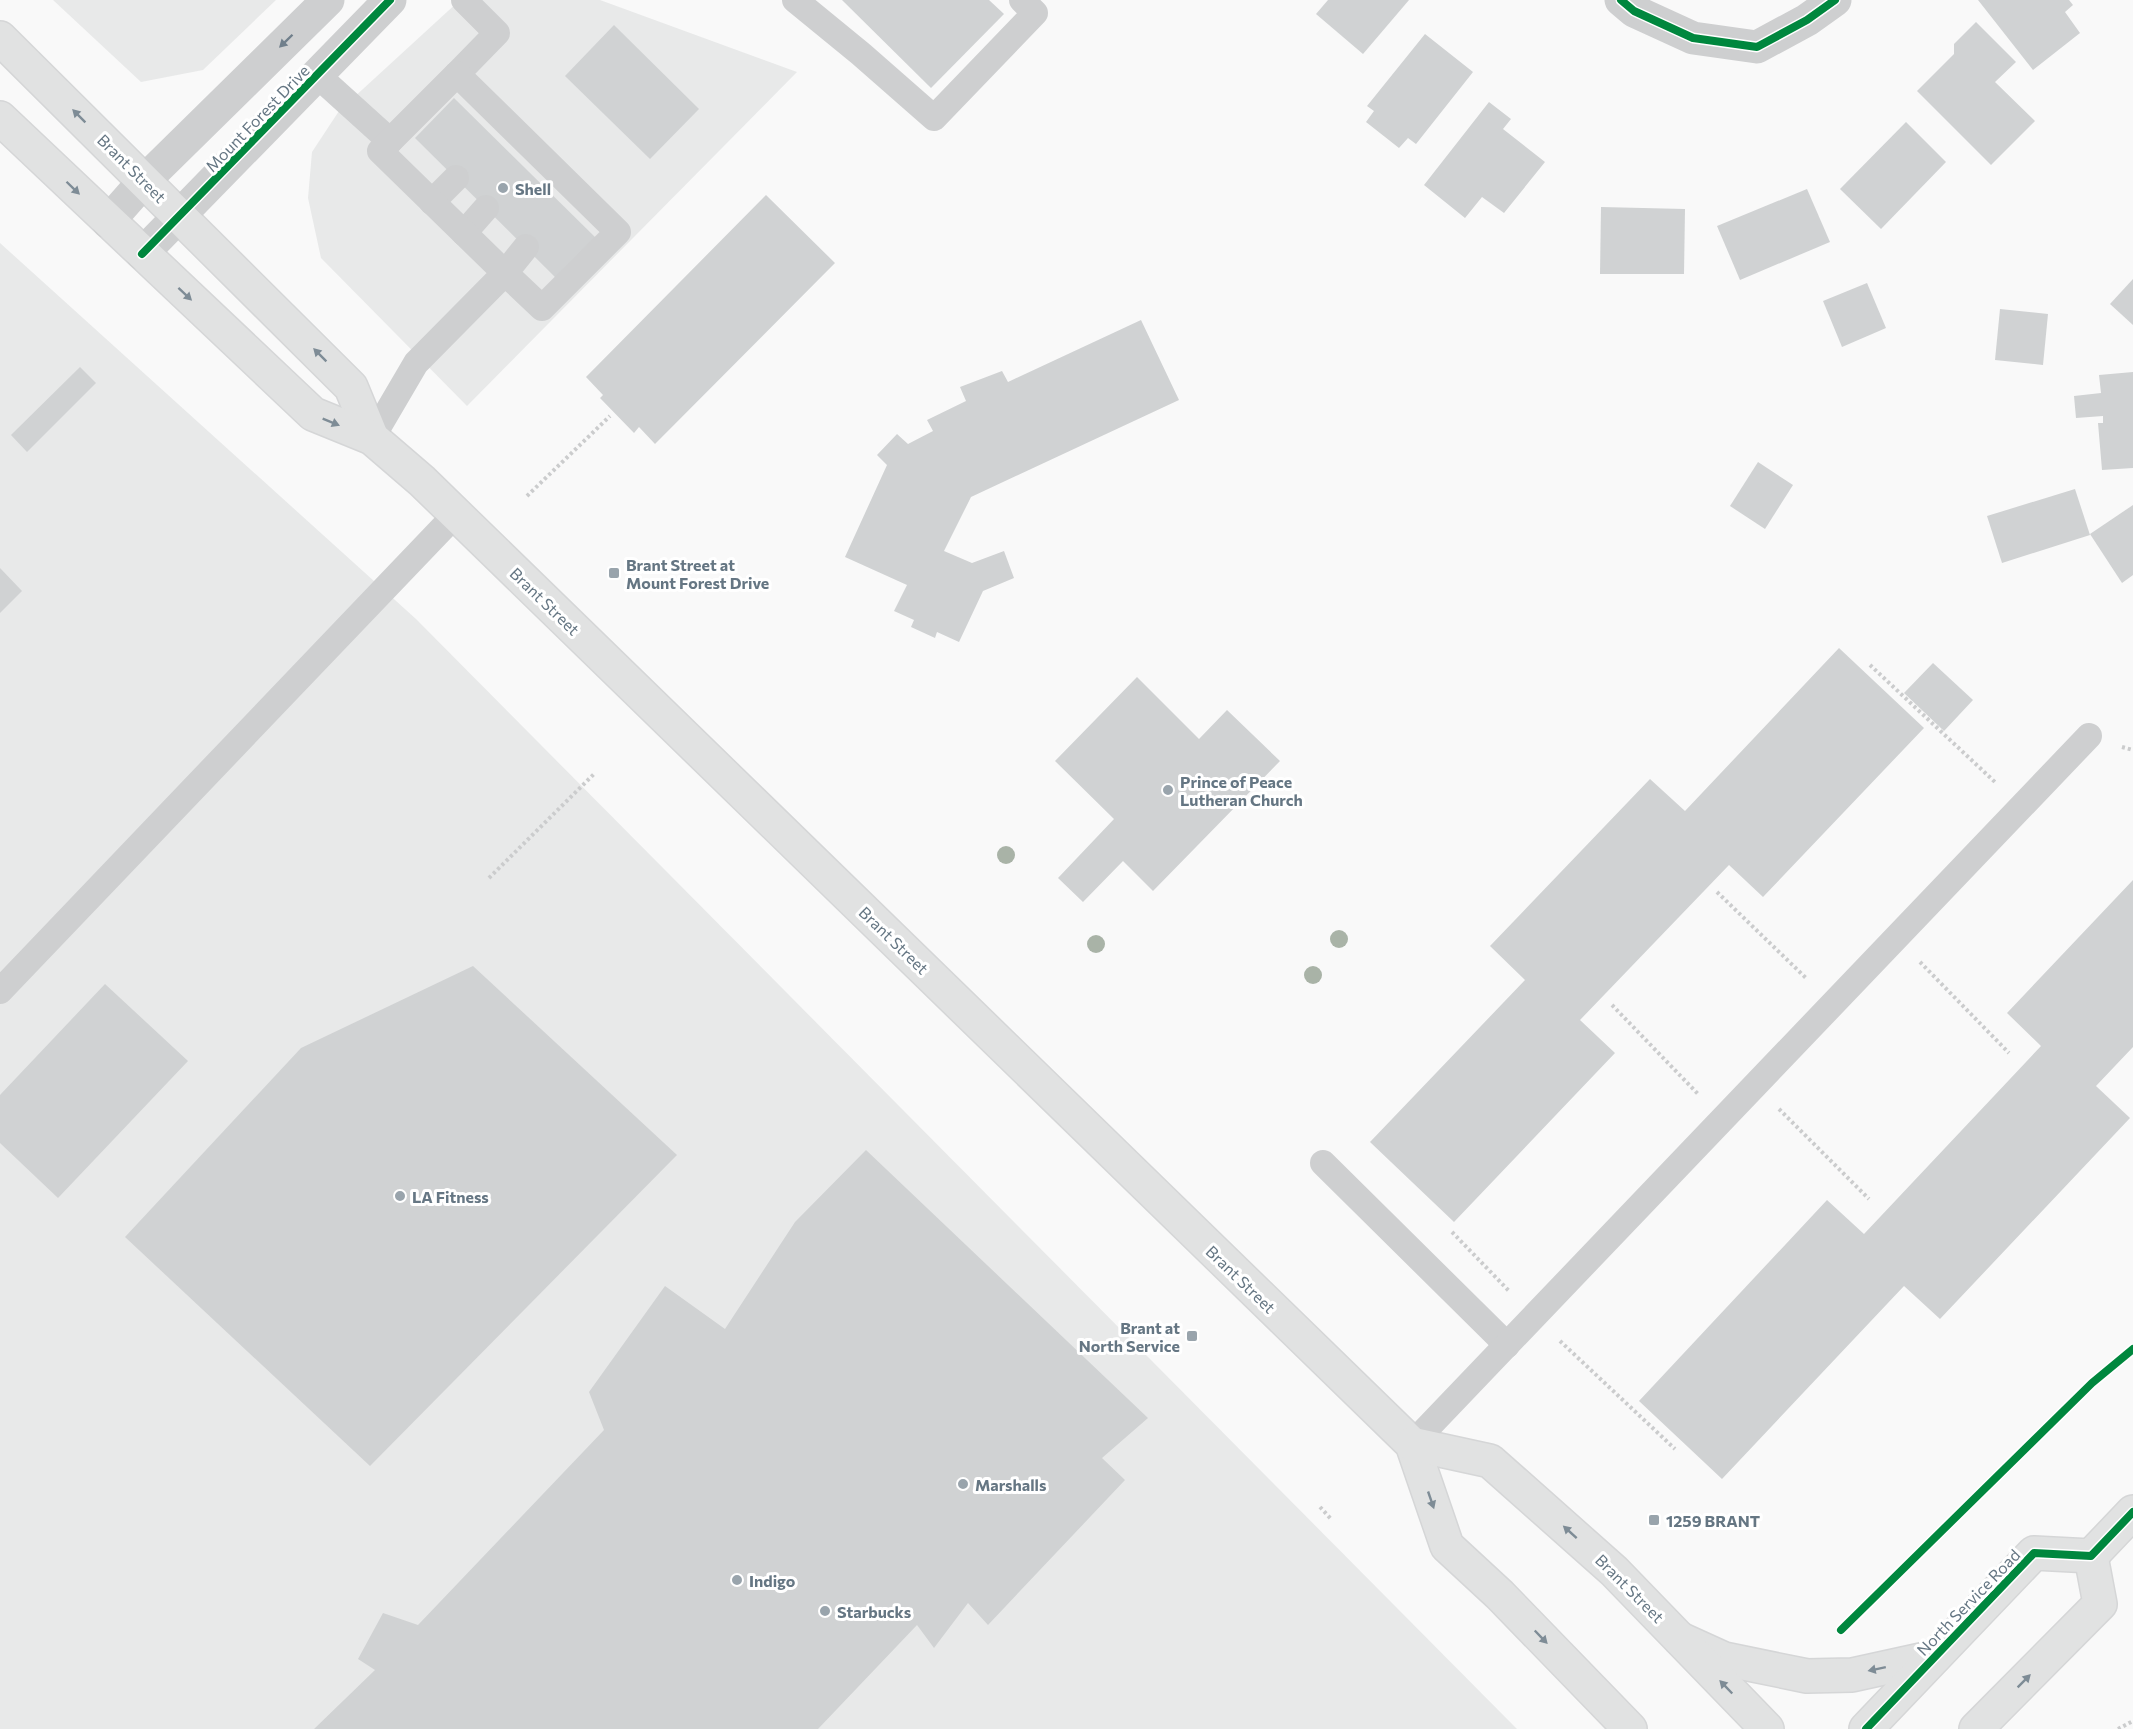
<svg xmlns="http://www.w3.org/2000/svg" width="2133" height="1729" font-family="Commissioner,sans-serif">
<rect width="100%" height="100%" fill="#f9f9f9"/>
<g fill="#e8e9e9">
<path d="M 53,0 L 276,0 L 203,70 L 141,82 Z"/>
<path d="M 460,0 L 600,0 L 797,72 L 467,406 L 321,258 L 308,198 L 312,152 L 339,111 Z"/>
<path d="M 0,243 L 416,619 L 1517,1729 L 0,1729 Z"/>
</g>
<g fill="#d0d2d3">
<path d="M 842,0 L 989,0 L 1004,14 L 931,88 Z"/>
<path d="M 1328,0 L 1409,0 L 1363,54 L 1316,14 Z"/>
<path d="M 1978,0 L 2069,0 L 2073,5 L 2065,12 L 2080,33 L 2033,70 Z"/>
<path d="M 1976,22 L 2016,62 L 1995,82 L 2035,121 L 1991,165 L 1917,91 L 1954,54 L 1954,44 Z"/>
<path d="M 614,25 L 699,109 L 650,159 L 565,76 Z"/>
<path d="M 1425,34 L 1473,72 L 1416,144 L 1408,138 L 1399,148 L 1366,122 L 1374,111 L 1367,106 Z"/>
<path d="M 454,98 L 598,240 L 558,280 L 415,138 Z"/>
<path d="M 1489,102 L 1511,119 L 1503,129 L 1545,162 L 1504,213 L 1482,197 L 1465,218 L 1424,185 Z"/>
<path d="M 1906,122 L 1946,162 L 1881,229 L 1840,189 Z"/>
<path d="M 1807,189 L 1830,242 L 1740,280 L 1717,226 Z"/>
<path d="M 766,195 L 835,263 L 655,444 L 639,427 L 634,433 L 600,398 L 603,395 L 586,377 Z"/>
<path d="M 1601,207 L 1685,209 L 1684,274 L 1600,274 Z"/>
<path d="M 2133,279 L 2133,325 L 2110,304 Z"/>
<path d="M 1867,283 L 1886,328 L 1842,347 L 1823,301 Z"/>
<path d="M 2000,309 L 2048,314 L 2043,365 L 1995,360 Z"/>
<path d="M 1141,320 L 1179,400 L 971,497 L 944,551 L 972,563 L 1004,551 L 1014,578 L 983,591 L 959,642 L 937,632 L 935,638 L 911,627 L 914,620 L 894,611 L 907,585 L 845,557 L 887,465 L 877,455 L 897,434 L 908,444 L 933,431 L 927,420 L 966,401 L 960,387 L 1002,371 L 1008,382 Z"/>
<path d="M 80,367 L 96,383 L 27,452 L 11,435 Z"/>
<path d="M 2133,372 L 2133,468 L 2102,470 L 2098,423 L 2103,423 L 2103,416 L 2076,418 L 2074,396 L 2101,393 L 2099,375 Z"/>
<path d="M 1758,462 L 1793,485 L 1765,529 L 1730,506 Z"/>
<path d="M 2075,489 L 2090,535 L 2002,563 L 1987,516 Z"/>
<path d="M 2133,505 L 2133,575 L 2122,583 L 2090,534 Z"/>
<path d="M 0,568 L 22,591 L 0,613 Z"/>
<path d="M 1839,648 L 1924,728 L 1763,897 L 1729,865 L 1580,1020 L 1615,1053 L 1454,1222 L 1370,1142 L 1525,980 L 1490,946 L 1650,779 L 1685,811 Z"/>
<path d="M 1933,663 L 1973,700 L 1944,731 L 1904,693 Z"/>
<path d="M 1137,677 L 1199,739 L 1227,710 L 1280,761 L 1153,891 L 1123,861 L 1083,902 L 1058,878 L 1114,819 L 1055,761 Z"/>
<path d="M 2133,880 L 2133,1047 L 2096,1086 L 2130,1118 L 1940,1319 L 1904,1286 L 1722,1479 L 1639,1401 L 1827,1200 L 1864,1234 L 2041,1046 L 2007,1013 Z"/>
<path d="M 473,966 L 677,1155 L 370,1466 L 125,1237 L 301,1048 Z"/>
<path d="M 105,984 L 188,1061 L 58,1198 L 0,1143 L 0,1095 Z"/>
<path d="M 866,1150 L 1148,1418 L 1102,1458 L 1125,1480 L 988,1625 L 968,1603 L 934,1648 L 917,1625 L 818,1729 L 314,1729 L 375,1670 L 358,1659 L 383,1613 L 418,1625 L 604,1430 L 589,1392 L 665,1286 L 725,1329 L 795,1222 Z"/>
</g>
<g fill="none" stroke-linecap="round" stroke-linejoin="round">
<defs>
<g id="secondary">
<path d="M 1680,1639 L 1724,1659 L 1807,1676 L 1852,1675 L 1934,1657"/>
<path d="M 1866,1729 L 2034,1553 L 2091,1556 L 2133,1512"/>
<path d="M 1976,1729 L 2100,1604 L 2091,1556"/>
</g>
<g id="primary">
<path d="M 0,38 L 351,387 L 372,438"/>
<path d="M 0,118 L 313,414 L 372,438 L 422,481 L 1412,1444 L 1447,1546 L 1500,1595 L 1630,1729"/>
<path d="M 1412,1444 L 1490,1461 L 1614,1571 L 1767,1729"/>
</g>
</defs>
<use href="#secondary" stroke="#d5d6d7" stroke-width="36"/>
<use href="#primary" stroke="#d5d6d7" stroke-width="36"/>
<g stroke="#cbcccd" stroke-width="4" stroke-dasharray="3 3" stroke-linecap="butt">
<path d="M 527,496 L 610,416"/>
<path d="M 1870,665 L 1996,783"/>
<path d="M 2122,747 L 2133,750"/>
<path d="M 489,878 L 594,774"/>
<path d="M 1717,892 L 1807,979"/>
<path d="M 1920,962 L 2009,1053"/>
<path d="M 1612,1005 L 1699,1095"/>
<path d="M 1779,1109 L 1869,1199"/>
<path d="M 1452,1232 L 1510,1292"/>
<path d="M 1560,1341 L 1675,1449"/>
<path d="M 1320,1507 L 1332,1520"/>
<path d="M 2118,1729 L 2133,1721"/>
</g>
<g stroke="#cecfd0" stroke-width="26">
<path d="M 795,0 L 861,54 L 934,118 L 1035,13 L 1022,0"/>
<path d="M 457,74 L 497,33 L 464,0"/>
<path d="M 317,75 L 390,141"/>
<path d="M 432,202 L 456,178"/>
<path d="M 464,233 L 486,208"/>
<path d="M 372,438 L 416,363 L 505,273 L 380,151 L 457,74 L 618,232 L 542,308 L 505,273 L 526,247"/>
<path d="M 0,991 L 456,514"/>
<path d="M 1323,1163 L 1507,1345"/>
<path d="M 1412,1444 L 2089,736"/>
</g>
<g stroke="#cecfd0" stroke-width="33">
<path d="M 1621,0 L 1634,11 L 1693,38 L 1757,47 L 1807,20 L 1835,0"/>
<path d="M 108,222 L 144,181 L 328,0"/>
<path d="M 142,254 L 390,0"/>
</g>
<use href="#secondary" stroke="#e1e2e2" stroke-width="33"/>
<use href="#primary" stroke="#e1e2e2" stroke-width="33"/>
<defs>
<g id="cycleway">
<path d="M 1621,0 L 1634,11 L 1693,38 L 1757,47 L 1807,20 L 1835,0"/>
<path d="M 142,254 L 390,0"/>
<path d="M 1841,1630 L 2092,1383 L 2133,1349"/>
<path d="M 1866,1729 L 2034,1553 L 2091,1556 L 2133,1512"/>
</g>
</defs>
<use href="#cycleway" stroke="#fff" stroke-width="11"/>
<use href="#cycleway" stroke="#00873e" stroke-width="8"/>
</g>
<g fill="#a9b3a7">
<circle cx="1006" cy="855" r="9"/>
<circle cx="1339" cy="939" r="9"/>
<circle cx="1096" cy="944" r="9"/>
<circle cx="1313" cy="975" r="9"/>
</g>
<defs><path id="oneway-solid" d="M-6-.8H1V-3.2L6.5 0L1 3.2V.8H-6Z" transform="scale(1.5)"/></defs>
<use fill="#707f8b" href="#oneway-solid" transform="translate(286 41) rotate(136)"/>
<g fill="#7e8c96">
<use href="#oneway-solid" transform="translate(79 116) rotate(-135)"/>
<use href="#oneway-solid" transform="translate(73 188) rotate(44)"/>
<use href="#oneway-solid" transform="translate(185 294) rotate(43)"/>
<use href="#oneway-solid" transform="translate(320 355) rotate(-135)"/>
<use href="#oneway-solid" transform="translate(331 422) rotate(22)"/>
<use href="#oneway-solid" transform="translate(1431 1500) rotate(71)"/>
<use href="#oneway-solid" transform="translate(1570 1532) rotate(-138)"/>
<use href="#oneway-solid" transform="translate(1541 1637) rotate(46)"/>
<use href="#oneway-solid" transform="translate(1877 1669) rotate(168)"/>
<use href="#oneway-solid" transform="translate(2024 1681) rotate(-45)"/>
<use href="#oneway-solid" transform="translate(1726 1687) rotate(-134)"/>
</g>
<g fill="#99a4ac" stroke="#fff" stroke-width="2">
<circle cx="503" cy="188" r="6"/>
<rect x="608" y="567" width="12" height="12" rx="3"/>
<circle cx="1168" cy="790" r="6"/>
<circle cx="400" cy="1196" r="6"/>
<rect x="1186" y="1330" width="12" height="12" rx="3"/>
<circle cx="963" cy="1484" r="6"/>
<rect x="1648" y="1514" width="12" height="12" rx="3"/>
<circle cx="737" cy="1580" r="6"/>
<circle cx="825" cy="1611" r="6"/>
</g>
<g text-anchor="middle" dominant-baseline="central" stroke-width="6" stroke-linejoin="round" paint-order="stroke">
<g font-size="16" fill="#657683" stroke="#fff">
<text transform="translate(257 118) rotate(-46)">Mount Forest Drive</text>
<text transform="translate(132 168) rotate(45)">Brant Street</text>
<text transform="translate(545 601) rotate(44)">Brant Street</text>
<text transform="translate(894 940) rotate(44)">Brant Street</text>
<text transform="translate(1241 1279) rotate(44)">Brant Street</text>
<text transform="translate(1630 1588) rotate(45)">Brant Street</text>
<text transform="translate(1968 1602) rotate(-46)">North Service Road</text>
</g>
<g font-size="16" font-weight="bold" fill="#657683" stroke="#fff" text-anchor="start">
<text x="515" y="188">Shell</text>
<text x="626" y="564">Brant Street at<tspan x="626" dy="18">Mount Forest Drive</tspan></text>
<text x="1180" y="781">Prince of Peace<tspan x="1180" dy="18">Lutheran Church</tspan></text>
<text x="412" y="1196">LA Fitness</text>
<text x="1180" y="1327" text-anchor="end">Brant at<tspan x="1180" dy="18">North Service</tspan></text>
<text x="975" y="1484">Marshalls</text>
<text x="1666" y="1520">1259 BRANT</text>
<text x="749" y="1580">Indigo</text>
<text x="837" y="1611">Starbucks</text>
</g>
</g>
</svg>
